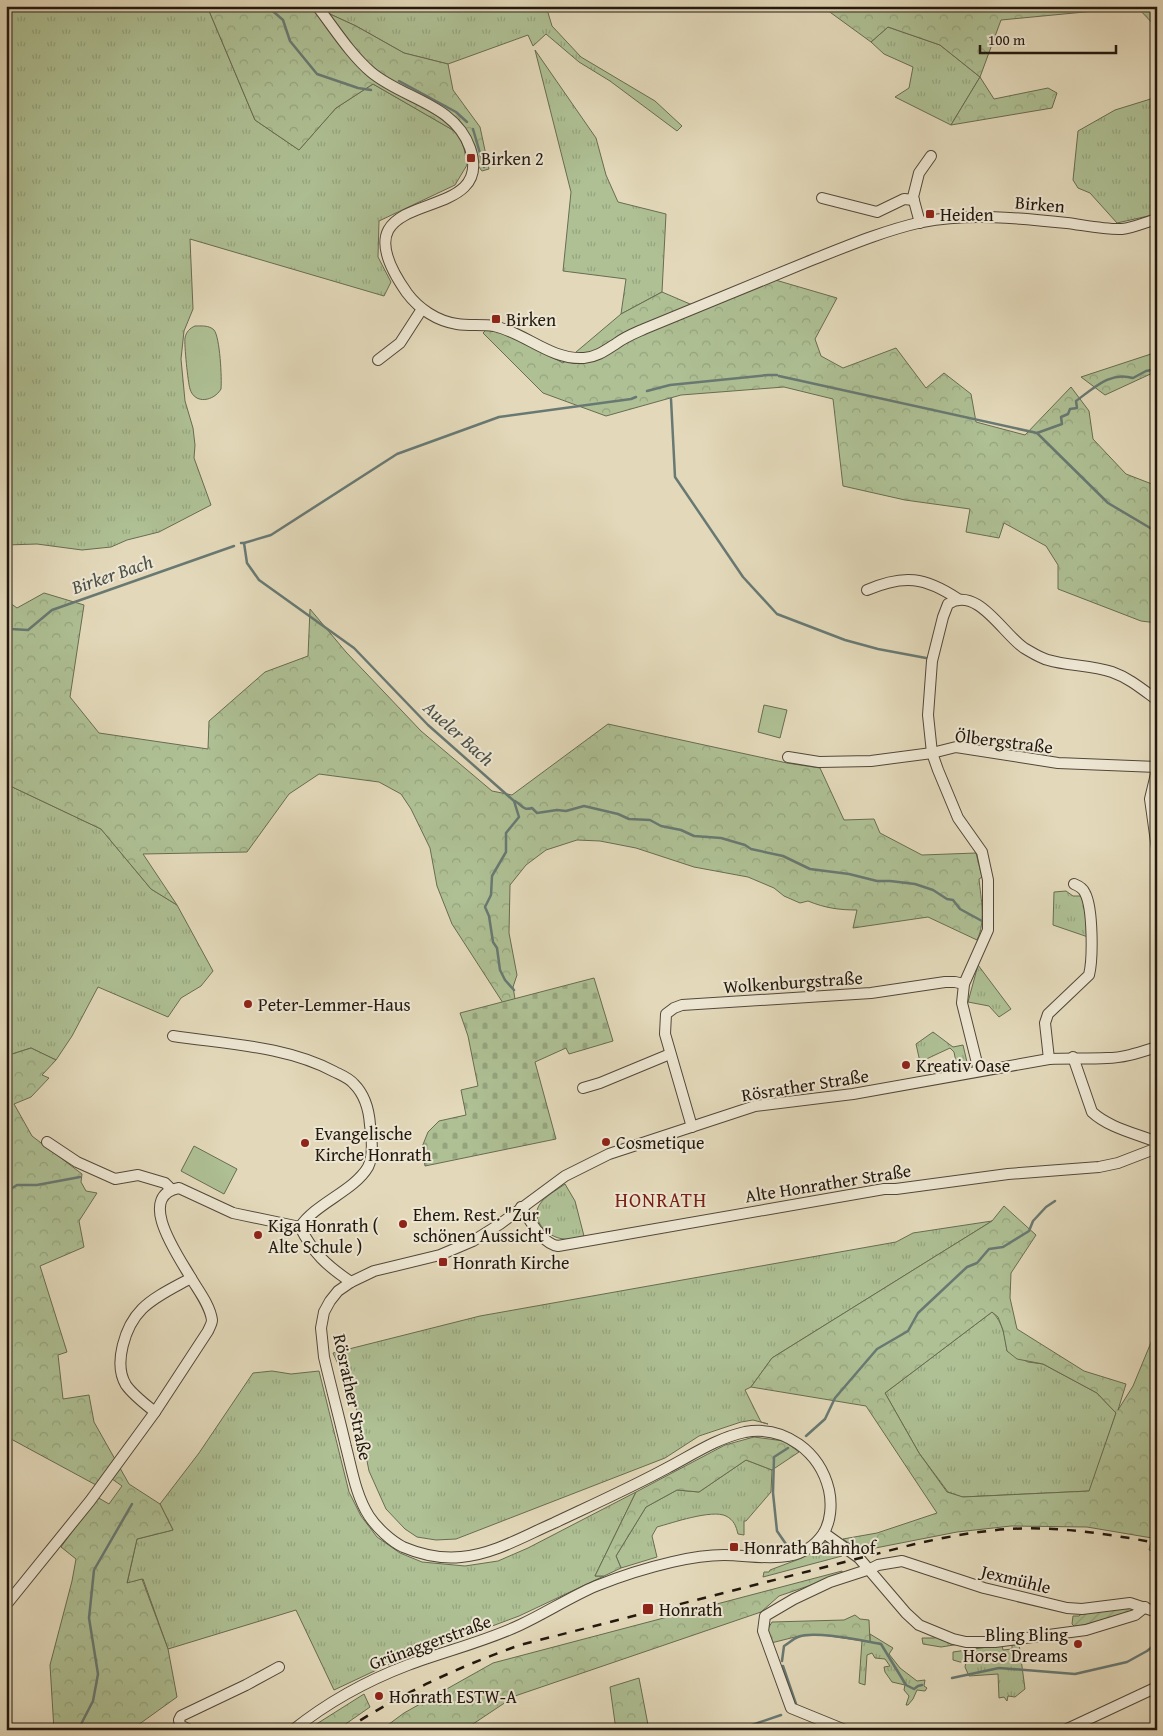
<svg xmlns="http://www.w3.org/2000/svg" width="1163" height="1736" font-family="'Gentium Book Plus',serif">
<defs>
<pattern id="grass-tufts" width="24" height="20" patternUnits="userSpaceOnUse" patternTransform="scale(1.25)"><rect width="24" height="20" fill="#aec094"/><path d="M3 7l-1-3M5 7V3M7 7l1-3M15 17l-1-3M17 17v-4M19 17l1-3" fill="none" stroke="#95a47e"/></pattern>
<pattern id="forest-crowns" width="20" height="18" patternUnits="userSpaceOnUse" patternTransform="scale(1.25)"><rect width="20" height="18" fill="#aec094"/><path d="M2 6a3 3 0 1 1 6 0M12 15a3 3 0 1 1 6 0" fill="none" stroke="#95a47e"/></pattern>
<pattern id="cemetery-stones" width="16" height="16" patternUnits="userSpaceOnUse" patternTransform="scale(1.25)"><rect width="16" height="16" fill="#aec094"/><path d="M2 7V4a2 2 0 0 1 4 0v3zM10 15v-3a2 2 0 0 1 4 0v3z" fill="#95a47e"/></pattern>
<pattern id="garden-furrows" width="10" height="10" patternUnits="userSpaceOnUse" patternTransform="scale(1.25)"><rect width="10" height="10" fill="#aec094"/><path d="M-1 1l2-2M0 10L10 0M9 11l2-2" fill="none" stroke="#95a47e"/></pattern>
</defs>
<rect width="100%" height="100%" fill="#e3d9ba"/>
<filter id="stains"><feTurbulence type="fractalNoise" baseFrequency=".004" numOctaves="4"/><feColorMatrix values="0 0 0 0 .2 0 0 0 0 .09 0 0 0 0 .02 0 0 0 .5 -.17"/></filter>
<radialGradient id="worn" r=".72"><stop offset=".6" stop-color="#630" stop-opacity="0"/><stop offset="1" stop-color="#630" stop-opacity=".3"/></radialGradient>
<g fill="url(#grass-tufts)" stroke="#686c52">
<path d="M 6,6 L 207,6 L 255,120 L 299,150 L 336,108 L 373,84 L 458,133 L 464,148 L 467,165 L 455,185 L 379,221 L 378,257 L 391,282 L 384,296 L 190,239 L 193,309 L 184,331 L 181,359 L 185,401 L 193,428 L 195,445 L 194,458 L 211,505 L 159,532 L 127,540 L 111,547 L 82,550 L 37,544 L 6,545 Z"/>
<path d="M 317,6 L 546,6 L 552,26 L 581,57 L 655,101 L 682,126 L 677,131 L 610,81 L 579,62 L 546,34 L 533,46 L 528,35 L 448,64 L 404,53 L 356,26 L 319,9 Z"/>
<path d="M 888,27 L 940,45 L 980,77 L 951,125 L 895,97 L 909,88 L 913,67 L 884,54 L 871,42 Z"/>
<path d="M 535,50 L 596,138 L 606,175 L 618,202 L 666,214 L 662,292 L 621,314 L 626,279 L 563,271 L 571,192 Z"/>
<path d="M 1157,97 L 1157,214 L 1117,223 L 1090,193 L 1078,188 L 1073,180 L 1078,131 L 1115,110 Z"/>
<path d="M 6,784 L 101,829 L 151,889 L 177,905 L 213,971 L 201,986 L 181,998 L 168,1017 L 98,987 L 72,1036 L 56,1060 L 31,1048 L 6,1056 Z"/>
<path d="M 1066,891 L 1073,896 L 1082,896 L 1088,928 L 1088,937 L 1053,925 L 1054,892 Z"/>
<path d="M 978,965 L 1011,1009 L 999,1017 L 989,1006 L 968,1002 Z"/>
<path d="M 933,1032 L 953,1047 L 963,1045 L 967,1062 L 957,1067 L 954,1052 L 950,1048 L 920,1062 L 916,1044 Z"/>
<path d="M 565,1184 L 575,1201 L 584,1236 C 578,1237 570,1240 564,1239 C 548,1238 529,1219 540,1204 C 545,1196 557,1190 565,1184 Z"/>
<path d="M 992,1221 L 772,1358 L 751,1387 L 745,1390 L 761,1422 L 768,1424 L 753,1420 L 741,1422 L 699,1436 L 665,1458 L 456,1539 L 436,1540 L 417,1537 L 405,1529 L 386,1509 L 369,1471 L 355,1401 L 333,1353 L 480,1316 L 896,1242 L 913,1233 Z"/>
<path d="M 992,1312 C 1003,1322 1005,1337 1007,1351 L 1028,1362 L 1043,1364 L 1097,1393 L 1116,1413 L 1090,1491 L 962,1497 L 948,1492 L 919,1453 L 885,1393 Z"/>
<path d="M 272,1371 L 291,1374 L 319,1371 L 349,1492 L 361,1516 L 377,1537 L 400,1553 L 422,1562 L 465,1566 L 498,1561 L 528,1548 L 636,1492 L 595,1576 L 604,1576 L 519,1616 L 385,1666 L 334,1690 L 296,1610 L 168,1649 L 143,1579 L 127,1584 L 137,1539 L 173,1530 L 160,1504 L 199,1453 L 253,1373 Z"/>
<path d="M 746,1460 L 772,1470 L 771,1492 L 746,1521 L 744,1521 L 744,1535 L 738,1534 C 736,1526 734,1520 726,1516 C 712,1509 672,1523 657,1527 L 652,1536 L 657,1557 L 621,1568 L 616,1556 L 646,1507 L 677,1490 L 699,1492 Z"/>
<path d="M 826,1542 L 834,1546 L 842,1556 L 763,1577 L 764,1572 L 769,1572 L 770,1570 L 802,1558 L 822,1543 Z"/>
<path d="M 870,1634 L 893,1648 L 889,1654 L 900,1668 L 917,1681 L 925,1680 L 924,1686 L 927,1688 L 925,1691 L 917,1690 L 913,1699 L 908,1705 L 906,1705 L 909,1696 L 904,1690 L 905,1685 L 892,1682 L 885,1672 L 884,1667 L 890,1666 L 885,1659 L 875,1658 L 872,1653 L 867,1655 L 865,1685 L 859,1683 L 862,1641 L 870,1642 Z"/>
<path d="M 941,1636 L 960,1644 L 941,1647 L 923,1644 L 922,1638 L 934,1638 Z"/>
<path d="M 1012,1644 L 1019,1644 L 1025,1689 L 1015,1697 L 1008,1696 L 1007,1701 L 1004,1697 L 999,1698 L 998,1674 L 969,1676 L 965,1667 L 966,1662 L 960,1662 L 953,1660 L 953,1652 L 1002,1645 L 1003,1650 L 1012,1649 Z"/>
</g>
<g fill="url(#forest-crowns)" stroke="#686c52" fill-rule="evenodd">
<path d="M 207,6 L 317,6 L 319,9 L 356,26 L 404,53 L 448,64 L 453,90 L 480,127 L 489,169 L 482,171 L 464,148 L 458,133 L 373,84 L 336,108 L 299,150 L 255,120 Z"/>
<path d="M 825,6 L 1157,6 L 1157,28 L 1137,7 L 1001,20 L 980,77 L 994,99 L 1048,88 L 1057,93 L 1052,108 L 951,125 L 980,77 L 940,45 L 888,27 L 871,42 L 827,10 Z"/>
<path d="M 772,279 L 837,298 L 815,339 L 821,356 L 843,368 L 896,348 L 926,388 L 944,373 L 971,394 L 976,422 L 1025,435 L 1071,387 L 1089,411 L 1093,439 L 1126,474 L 1157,486 L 1157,623 L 1141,621 L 1058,589 L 1058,565 L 1046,546 L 1004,523 L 999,538 L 966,532 L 970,509 L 905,500 L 843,486 L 833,399 L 784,387 L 681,395 L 606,416 L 543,393 L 483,333 L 486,330 L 506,333 L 563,363 L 621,314 L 662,292 L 697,307 Z"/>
<path d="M 1157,352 L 1157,371 L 1105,395 L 1081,377 Z"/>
<path d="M 44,593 L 84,605 L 70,697 L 99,733 L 208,749 L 209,721 L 265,672 L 308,656 L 310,609 L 346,652 L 421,731 L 492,791 L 512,795 L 608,724 L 787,763 L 820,768 L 844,820 L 874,819 L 880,833 L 922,855 L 976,853 L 982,877 L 979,879 C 981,899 986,922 977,940 L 928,917 L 853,928 L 857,910 C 839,910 825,908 808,901 L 800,903 L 784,896 L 774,888 L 748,877 L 694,867 L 636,848 L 600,841 L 577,840 L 546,850 L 526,865 L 510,885 L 509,933 L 517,975 L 513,987 L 515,999 L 503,1003 L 452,924 L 437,886 L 430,848 L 411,809 L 401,794 L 379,782 L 319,774 L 289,794 L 247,852 L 143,854 L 177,905 L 151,889 L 101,829 L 6,784 L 6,600 L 17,608 Z"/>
<path d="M 31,1048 L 56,1060 L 42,1075 L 49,1078 L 31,1097 L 14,1104 L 32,1136 L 82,1174 L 81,1182 L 86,1191 L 97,1193 L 79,1221 L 84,1247 L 40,1266 L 67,1352 L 58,1355 L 63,1399 L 89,1395 L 94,1422 L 129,1484 L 160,1504 L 173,1530 L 137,1539 L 127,1583 L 142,1579 L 168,1649 L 177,1697 L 131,1730 L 54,1730 L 50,1665 L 72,1581 L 76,1559 L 61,1547 L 97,1497 L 109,1504 L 122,1486 L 105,1474 L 96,1485 L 11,1439 L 6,1438 L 6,1056 Z"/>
<path d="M 1004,1206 L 1036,1235 L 1011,1273 L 1010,1298 L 1017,1329 L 1084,1371 L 1126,1384 L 1118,1410 L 1133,1386 L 1157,1328 L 1157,1552 L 1149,1550 L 1152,1538 L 1087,1527 L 1011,1526 L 957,1532 L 860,1551 L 843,1539 L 877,1533 L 937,1513 L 866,1406 L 751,1387 L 772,1358 L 992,1221 ZM 992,1312 L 998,1317 L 1003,1330 L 1007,1351 L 1017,1359 L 1043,1364 L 1097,1393 L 1116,1413 L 1089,1491 L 963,1497 L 947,1492 L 919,1453 L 885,1393 Z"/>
<path d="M 754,1437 L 784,1441 L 799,1452 L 772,1470 L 746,1460 L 699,1492 L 677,1490 L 646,1507 L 616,1556 L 621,1568 L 604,1576 L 595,1576 L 636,1492 L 725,1445 Z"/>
<path d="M 842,1571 L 843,1574 L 779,1596 L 761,1612 L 515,1696 L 464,1730 L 381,1730 L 404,1713 L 493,1663 Z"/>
<path d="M 855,1615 L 860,1619 L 869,1620 L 870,1642 L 823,1635 L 799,1636 L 771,1643 L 766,1632 L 772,1622 L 844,1620 Z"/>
<path d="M 639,1678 L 649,1730 L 616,1730 L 610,1687 Z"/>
<path d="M 364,1694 L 370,1707 L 337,1730 L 307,1730 Z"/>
</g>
<path fill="url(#cemetery-stones)" stroke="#686c52" d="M 594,978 L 613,1041 L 569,1054 L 566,1048 L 535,1062 L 556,1139 L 425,1166 L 422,1147 L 428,1132 L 439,1121 L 466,1115 L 461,1090 L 478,1086 L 468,1036 L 460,1013 Z"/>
<g fill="#aec094" stroke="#686c52">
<path d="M 195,326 C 201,326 209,325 214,330 C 220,337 222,379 221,389 C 214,401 195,405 190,389 C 188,383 184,344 185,338 C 186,332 190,328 195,326 Z"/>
<path d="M 764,705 L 787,710 L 780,738 L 758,732 Z"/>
<path d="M 194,1146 L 237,1169 L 224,1194 L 181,1171 Z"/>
</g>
<path fill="url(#garden-furrows)" stroke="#686c52" d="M 1130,1604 L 1136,1612 L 1075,1627 L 1072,1624 L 1073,1616 L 1079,1616 L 1085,1611 Z"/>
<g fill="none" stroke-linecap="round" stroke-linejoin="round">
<g stroke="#687973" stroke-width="2.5">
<path d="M 267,6 L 283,20 L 290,41 L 317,74 L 358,88 L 371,90"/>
<path d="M 399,81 L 456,112 L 467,122"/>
<path d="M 473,129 L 484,167"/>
<path d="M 779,376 L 1037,433 L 1062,424 L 1061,417 L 1068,414 L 1070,409 L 1077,408 L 1076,401 C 1094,388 1110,371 1133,378 L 1146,371 L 1157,369"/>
<path d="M 647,391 L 670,385 L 768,375 L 777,375"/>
<path d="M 671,399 L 675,477 L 743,577 L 777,614 L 845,640 L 878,649 L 926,658"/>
<path d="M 1037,433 L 1108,503 L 1157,532"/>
<path d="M 241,543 L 244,543 L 247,563 L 259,580 L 354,648 L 428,725 L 514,801 L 519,817 L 506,833 L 506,852 L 492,876 L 491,895 L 485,907 L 489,916 L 493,942 L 497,948 L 500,970 L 505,980 L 514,990"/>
<path d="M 244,543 L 271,535 L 397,454 L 499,417 L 631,399 L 636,397"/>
<path d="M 6,623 L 11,629 L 28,630 L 52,610 L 234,546"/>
<path d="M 515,801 C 522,805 523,811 532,808 L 537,813 L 557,810 L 566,811 L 584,806 L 618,814 L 629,819 L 650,820 L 661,826 L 681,830 L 694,836 L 721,838 L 745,845 L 751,849 L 783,856 L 810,869 L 849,874 L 877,881 L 890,881 L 915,884 L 933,890 L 947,899 L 953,900 L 960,909 L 982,921"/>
<path d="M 6,1192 L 17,1185 L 37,1185 L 80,1177"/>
<path d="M 806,1436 L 825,1419 L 835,1398 L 877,1349 L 908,1331 L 918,1313 L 967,1267 L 977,1263 L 989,1249 L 1003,1247 L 1029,1231 L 1033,1221 L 1046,1207 L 1055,1201"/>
<path d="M 788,1547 L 777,1531 L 773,1493 L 774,1457 L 788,1448"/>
<path d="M 782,1661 L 784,1646 C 789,1643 793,1639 798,1637 C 814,1630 863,1641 881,1644 L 906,1685 L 914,1689 L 918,1686 L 922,1685"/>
<path d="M 783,1666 L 796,1704"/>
<path d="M 952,1678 L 999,1668 L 1075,1674 L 1127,1662 L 1147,1651 L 1157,1643"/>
<path d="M 78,1730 L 93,1701 L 98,1674 L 89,1618 L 94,1570 L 132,1504"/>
<path d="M 737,1730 L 781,1715"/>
</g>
<defs>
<g id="minor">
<path d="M 317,6 C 334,28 350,54 371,72 C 403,99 455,104 470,148 C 499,232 326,178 407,293 C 419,309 437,321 457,324 C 469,326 482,324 494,326 C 526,333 550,360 584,358 C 597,357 606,350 617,343 C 625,337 635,333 644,329 C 698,307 753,284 807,262 C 845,247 882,231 922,222 C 969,213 1020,218 1067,223 C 1083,225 1107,230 1122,229 C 1133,228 1146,222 1157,219"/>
<path d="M 822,198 L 877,212 L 904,199 L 914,200"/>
<path d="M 920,223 L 913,197 L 919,173 L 931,156"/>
<path d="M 378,360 L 400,343 L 422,309"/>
<path d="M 867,590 C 904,574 925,577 958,599"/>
<path d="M 788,757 L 819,762 L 871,761 L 932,753 L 956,747 L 1058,763 L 1157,767"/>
<path d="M 1157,770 L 1150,799 L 1157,849"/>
<path d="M 173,1036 C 226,1044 287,1046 335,1072 C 341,1075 349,1078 354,1084 C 365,1095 369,1110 370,1125 C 372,1138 374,1155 368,1167 C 354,1191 316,1203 300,1227"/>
<path d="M 1073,1057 L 1092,1112 C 1108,1127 1134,1133 1154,1141 L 1157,1146"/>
<path d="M 1049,1059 L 1045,1023 L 1048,1014 L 1089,975 C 1093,959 1093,908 1085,893 C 1083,888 1079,886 1074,884"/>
<path d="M 979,1071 L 962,1003 L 964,984 L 988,930 L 988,880 L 982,852 L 958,818 L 938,770 L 932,753 L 928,715 L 932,661 L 943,617 L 948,604 C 977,585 1003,634 1024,648 C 1031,652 1040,658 1048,660 C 1068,666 1091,665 1112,672 C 1129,678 1142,689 1157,700"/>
<path d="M 583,1088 L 600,1083 L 670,1054"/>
<path d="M 692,1127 L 665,1034 L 666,1014 L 674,1008 L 682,1005 L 871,993 L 945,982 L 955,982 L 964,984"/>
<path d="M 47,1142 L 77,1162 L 115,1179 L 138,1175 L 165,1183 L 171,1189"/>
<path d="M 521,1207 C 530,1220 542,1244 558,1246 L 884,1189 L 896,1189 L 1008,1174 L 1099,1167 L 1118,1163 L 1157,1148"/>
<path d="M 300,1227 C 313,1253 327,1266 351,1282"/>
<path d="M 155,1412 C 145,1404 133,1395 126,1385 C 113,1364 125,1326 142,1309 C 155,1296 175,1287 191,1278 C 179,1257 135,1196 179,1188 L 233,1213 L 300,1227"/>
<path d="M 824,1533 L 859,1558 L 906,1613 L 919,1625 L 953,1639 L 966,1642 L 995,1642 L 1086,1630 L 1135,1615 L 1145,1607"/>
<path d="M 6,1605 L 90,1501 L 155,1412 L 208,1331 C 209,1328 212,1324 212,1320 C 210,1305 198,1290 191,1278"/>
<path d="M 190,1730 L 180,1725 L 179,1720 L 181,1716 L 246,1685 L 279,1667"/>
<path d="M 293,1730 C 328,1702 366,1681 408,1665 C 445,1651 484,1642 520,1625 C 546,1613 570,1597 596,1586 C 621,1576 646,1568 672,1562 C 689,1558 707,1555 724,1555 C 758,1555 800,1568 823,1534 C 831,1522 832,1504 829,1490 C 820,1452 785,1425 745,1432 C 717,1438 692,1455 667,1468 C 630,1488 592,1505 554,1523 C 524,1536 494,1554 461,1557 C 441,1559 422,1555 403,1547 C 391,1541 377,1528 369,1516 C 356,1496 352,1470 346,1447 C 339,1417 331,1387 324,1357 L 321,1328 L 324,1312 L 330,1301 L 338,1291 L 351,1282 L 374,1271 L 440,1255 L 473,1241 L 500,1224 L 565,1176 L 609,1154 L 755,1106 L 853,1094 L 1049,1059 C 1069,1058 1088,1059 1107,1058 C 1124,1058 1141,1052 1157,1047"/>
<path d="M 845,1730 L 791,1708 L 763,1631 L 765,1616 L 794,1599 L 830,1582 L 870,1569 L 878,1565 L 902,1561 L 984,1588 L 1067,1608 L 1082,1609 L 1130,1603 L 1157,1612"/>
<path d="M 1065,1730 L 1157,1687"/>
</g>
</defs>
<use href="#minor" stroke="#52483a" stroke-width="12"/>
<use href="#minor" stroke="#ede6d2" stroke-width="10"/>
<path stroke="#22180f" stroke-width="2.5" stroke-dasharray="9 9" stroke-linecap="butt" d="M 345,1730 C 400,1694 458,1667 520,1645 L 915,1544 C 946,1537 978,1531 1009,1529 C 1059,1526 1108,1534 1157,1543"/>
</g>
<g fill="#8f2418" stroke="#ede6d2" stroke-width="2">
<rect x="466" y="153" width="10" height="10" rx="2.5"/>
<rect x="925" y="209" width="10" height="10" rx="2.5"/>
<rect x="491" y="314" width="10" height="10" rx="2.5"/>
<circle cx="248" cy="1004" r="5"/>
<circle cx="906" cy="1065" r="5"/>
<circle cx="606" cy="1142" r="5"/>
<circle cx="305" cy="1143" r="5"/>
<circle cx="403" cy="1224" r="5"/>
<circle cx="258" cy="1235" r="5"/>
<rect x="438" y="1257" width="10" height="10" rx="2.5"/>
<rect x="729" y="1542" width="10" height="10" rx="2.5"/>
<rect x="642" y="1603" width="12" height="12" rx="2.5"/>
<circle cx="1078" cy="1644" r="5"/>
<circle cx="379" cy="1696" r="5"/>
</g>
<g text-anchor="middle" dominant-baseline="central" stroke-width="4" stroke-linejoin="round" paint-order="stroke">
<g font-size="18" fill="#22180f" stroke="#ede6d2" text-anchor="start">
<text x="481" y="158">Birken 2</text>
<text x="940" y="214">Heiden</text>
<text x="506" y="319">Birken</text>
<text x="258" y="1004">Peter-Lemmer-Haus</text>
<text x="916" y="1065">Kreativ Oase</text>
<text x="315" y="1133">Evangelische<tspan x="315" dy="21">Kirche Honrath</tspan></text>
<text x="616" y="1142">Cosmetique</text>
<text x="413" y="1214">Ehem. Rest. "Zur<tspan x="413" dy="21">schönen Aussicht"</tspan></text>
<text x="268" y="1225">Kiga Honrath (<tspan x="268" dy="21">Alte Schule )</tspan></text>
<text x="453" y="1262">Honrath Kirche</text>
<text x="744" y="1547">Honrath Bahnhof</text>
<text x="659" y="1609">Honrath</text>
<text x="1068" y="1634" text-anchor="end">Bling Bling<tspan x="1068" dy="21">Horse Dreams</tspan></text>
<text x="389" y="1696">Honrath ESTW-A</text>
</g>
<g font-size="18" fill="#22180f" stroke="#ede6d2">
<text transform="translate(1040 204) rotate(5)">Birken</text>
<text transform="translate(1004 741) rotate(7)">Ölbergstraße</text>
<text transform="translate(793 982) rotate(-4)">Wolkenburgstraße</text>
<text transform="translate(805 1085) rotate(-9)">Rösrather Straße</text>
<text transform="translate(828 1183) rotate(-9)">Alte Honrather Straße</text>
<text transform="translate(353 1397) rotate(78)">Rösrather Straße</text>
<text transform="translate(1016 1579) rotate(14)">Jexmühle</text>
<text transform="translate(430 1642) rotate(-20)">Grünaggerstraße</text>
</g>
<g font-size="19" font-style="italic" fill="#4b5049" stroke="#ede6d2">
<text transform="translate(112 574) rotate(-19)">Birker Bach</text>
<text transform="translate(459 733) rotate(42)">Aueler Bach</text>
</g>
<g font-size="20" letter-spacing="1" fill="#7a1f14" stroke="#ede6d2">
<text x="661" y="1199">HONRATH</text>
</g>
</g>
<rect width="1163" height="1736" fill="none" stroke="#e3d9ba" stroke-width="25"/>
<rect x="8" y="8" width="1148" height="1721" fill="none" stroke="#22180f" stroke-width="2.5"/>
<rect x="12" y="12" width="1138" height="1711" fill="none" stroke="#22180f"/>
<path d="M980 45v8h136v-8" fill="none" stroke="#22180f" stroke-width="2.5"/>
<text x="988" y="45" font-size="15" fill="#22180f" stroke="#ede6d2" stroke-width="4" paint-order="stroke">100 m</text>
<rect width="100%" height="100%" filter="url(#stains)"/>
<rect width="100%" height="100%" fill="url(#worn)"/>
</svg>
